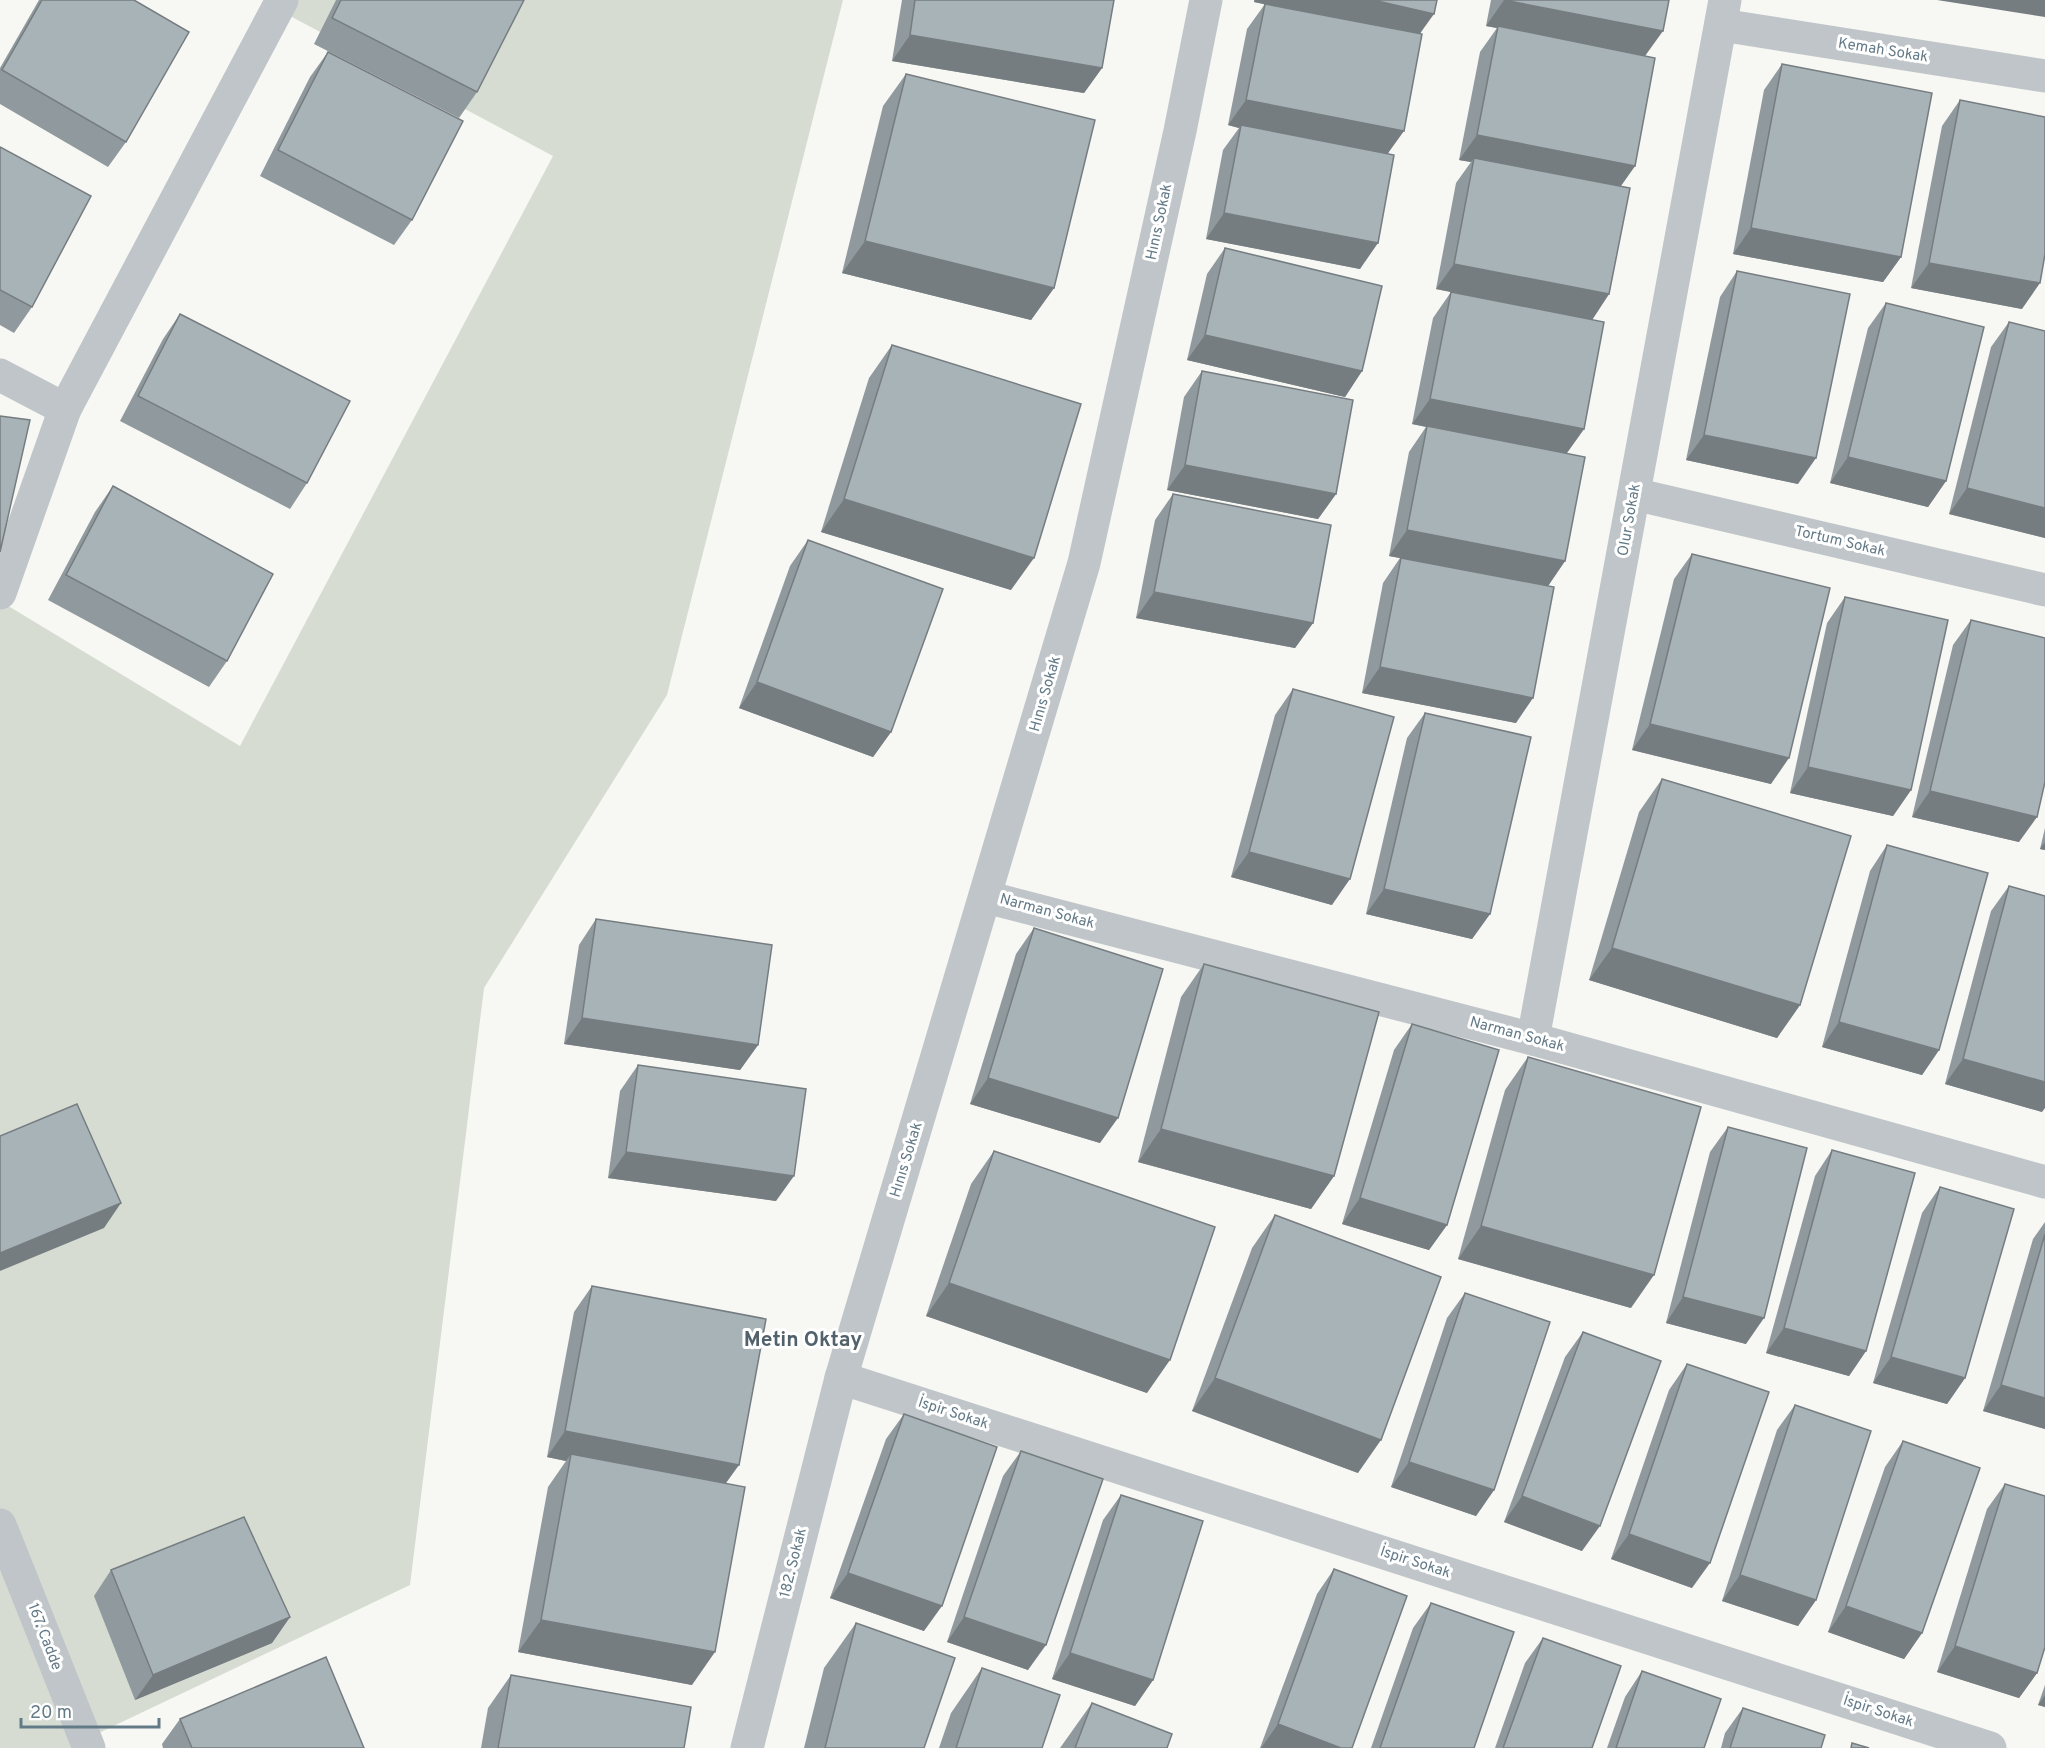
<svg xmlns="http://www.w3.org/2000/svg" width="2045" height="1748" font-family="Overpass,sans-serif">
<rect width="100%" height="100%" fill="#f7f7f3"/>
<path fill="#d7dcd2" d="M 282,0 L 843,0 L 667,695 L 484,988 L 410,1585 L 84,1740 L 89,1748 L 0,1748 L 0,601 L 240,746 L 553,156 L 277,9 Z"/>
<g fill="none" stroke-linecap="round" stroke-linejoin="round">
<g stroke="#bfc5c8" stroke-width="33">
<path d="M 1721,25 L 2045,76"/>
<path d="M 0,375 L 65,409 L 282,0"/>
<path d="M 1634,494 L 2045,590"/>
<path d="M 0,593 L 65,409"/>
<path d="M 986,897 L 1533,1039 L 2045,1182"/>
<path d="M 1533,1039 L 1725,0"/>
<path d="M 841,1378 L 1990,1748"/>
<path d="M 0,1525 L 89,1748"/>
<path d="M 747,1748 L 841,1378 L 1084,563 L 1180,131 L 1206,0"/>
</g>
</g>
<g fill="#909a9e">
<path d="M 39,0 L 134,0 L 126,142 L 108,167 L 0,104 L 0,68 Z"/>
<path d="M 336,0 L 524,0 L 477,92 L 459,118 L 314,44 Z"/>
<path d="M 902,0 L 1114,0 L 1102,68 L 1084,93 L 892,61 Z"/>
<path d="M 1254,0 L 1437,0 L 1420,34 L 1388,154 L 1360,269 L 1206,239 L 1223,150 L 1239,128 L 1228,125 L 1247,29 L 1265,4 L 1254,2 Z"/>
<path d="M 1491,0 L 1669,0 L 1645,56 L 1635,166 L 1621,186 L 1609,294 L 1592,320 L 1436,289 L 1456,183 L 1471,162 L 1459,160 L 1480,52 L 1497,28 L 1486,26 Z"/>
<path d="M 328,52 L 412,220 L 394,245 L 260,176 L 310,77 Z"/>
<path d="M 1782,64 L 1901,257 L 1883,282 L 1733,254 L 1764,90 Z"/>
<path d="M 906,74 L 1054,288 L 1031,320 L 842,273 L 883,106 Z"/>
<path d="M 1960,100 L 2022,309 L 1911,288 L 1942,126 Z"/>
<path d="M 0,147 L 32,307 L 14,333 L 0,325 Z"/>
<path d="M 1225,248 L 1362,371 L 1345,397 L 1187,360 L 1207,274 Z"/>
<path d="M 1737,271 L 1798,484 L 1686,460 L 1720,297 Z"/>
<path d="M 1451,292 L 1584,429 L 1567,453 L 1565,561 L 1548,586 L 1516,723 L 1362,693 L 1383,583 L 1400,558 L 1389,556 L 1409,452 L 1426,427 L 1412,424 L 1433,318 Z"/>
<path d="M 1886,303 L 1946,481 L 1928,507 L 1830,483 L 1868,328 Z"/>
<path d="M 180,314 L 307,483 L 290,509 L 120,421 L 163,339 Z"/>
<path d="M 2009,322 L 2045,538 L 1949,514 L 1991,347 Z"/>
<path d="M 892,345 L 1011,590 L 821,532 L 869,378 Z"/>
<path d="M 1202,371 L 1336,494 L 1318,519 L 1167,490 L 1184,397 Z"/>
<path d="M 113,486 L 227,661 L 209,687 L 48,600 L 95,512 Z"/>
<path d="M 1173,494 L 1313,623 L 1295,648 L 1136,618 L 1155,520 Z"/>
<path d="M 808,540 L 891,732 L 873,757 L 739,708 L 790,566 Z"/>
<path d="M 1692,554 L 1771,784 L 1632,750 L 1674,579 Z"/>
<path d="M 1845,597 L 1911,790 L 1893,816 L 1790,793 L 1827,623 Z"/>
<path d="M 1971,620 L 2019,842 L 1912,817 L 1953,645 Z"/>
<path d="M 1293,689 L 1332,905 L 1231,877 L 1275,715 Z"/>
<path d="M 1425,713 L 1490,914 L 1472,939 L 1366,914 L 1407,738 Z"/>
<path d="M 1662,779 L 1800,1005 L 1777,1038 L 1589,980 L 1639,812 Z"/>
<path d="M 2045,828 L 2045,850 L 2040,849 Z"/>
<path d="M 1887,845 L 1939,1050 L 1922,1075 L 1822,1047 L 1870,871 Z"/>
<path d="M 2009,886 L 2042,1112 L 1945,1084 L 1991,911 Z"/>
<path d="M 596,919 L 758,1045 L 740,1070 L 564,1044 L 579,945 Z"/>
<path d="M 1034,928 L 1100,1143 L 970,1104 L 1016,954 Z"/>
<path d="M 1204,964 L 1334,1176 L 1311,1209 L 1138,1162 L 1181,997 Z"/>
<path d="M 1412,1024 L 1447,1225 L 1429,1250 L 1342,1224 L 1394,1050 Z"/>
<path d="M 1528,1057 L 1631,1308 L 1458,1259 L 1505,1090 Z"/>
<path d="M 638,1065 L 776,1201 L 608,1178 L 620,1091 Z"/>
<path d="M 1728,1127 L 1746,1344 L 1666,1323 L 1710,1152 Z"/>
<path d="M 1832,1150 L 1866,1351 L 1849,1376 L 1766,1353 L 1815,1176 Z"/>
<path d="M 994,1151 L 1147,1393 L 926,1316 L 971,1184 Z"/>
<path d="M 1940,1187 L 1965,1378 L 1947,1404 L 1873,1383 L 1922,1213 Z"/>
<path d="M 1275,1215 L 1358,1473 L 1192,1411 L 1252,1248 Z"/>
<path d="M 2045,1222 L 2045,1429 L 1983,1411 L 2033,1239 Z"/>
<path d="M 592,1286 L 692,1685 L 518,1652 L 548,1487 L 566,1461 L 547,1457 L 574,1312 Z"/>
<path d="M 1465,1293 L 1494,1490 L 1476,1516 L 1391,1487 L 1447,1318 Z"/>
<path d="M 1583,1332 L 1582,1551 L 1504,1522 L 1565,1357 Z"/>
<path d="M 1687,1364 L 1692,1588 L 1611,1559 L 1669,1390 Z"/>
<path d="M 1795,1405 L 1816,1600 L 1798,1626 L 1722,1601 L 1777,1430 Z"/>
<path d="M 904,1414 L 924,1631 L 830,1598 L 886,1439 Z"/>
<path d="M 1903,1441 L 1922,1633 L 1904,1659 L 1828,1632 L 1885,1467 Z"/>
<path d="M 1021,1451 L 1028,1670 L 947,1642 L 1003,1476 Z"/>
<path d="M 2005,1484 L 2037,1673 L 2019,1698 L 1937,1672 L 1987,1509 Z"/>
<path d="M 1121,1495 L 1153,1680 L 1135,1706 L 1052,1679 L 1103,1520 Z"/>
<path d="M 1334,1569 L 1352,1748 L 1260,1748 L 1317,1594 Z"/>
<path d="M 111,1570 L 290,1617 L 272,1643 L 135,1700 L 94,1596 Z"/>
<path d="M 1431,1603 L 1474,1748 L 1371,1748 L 1413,1628 Z"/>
<path d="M 856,1623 L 924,1748 L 804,1748 L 824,1668 Z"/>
<path d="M 1543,1638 L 1592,1748 L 1495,1748 L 1525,1663 Z"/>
<path d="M 982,1668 L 1042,1748 L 939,1748 L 951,1713 Z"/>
<path d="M 1642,1671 L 1704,1748 L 1607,1748 L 1625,1697 Z"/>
<path d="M 511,1675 L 684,1748 L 481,1748 L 488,1708 Z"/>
<path d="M 2045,1685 L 2045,1707 L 2038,1705 Z"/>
<path d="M 1092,1703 L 1167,1748 L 1060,1748 Z"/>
<path d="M 1743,1708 L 1821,1748 L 1721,1748 L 1725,1733 Z"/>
<path d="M 180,1719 L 364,1748 L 163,1748 L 162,1744 Z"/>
</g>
<g fill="#767d81">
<path d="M 1255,0 L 1373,0 L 1434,14 L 1416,39 L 1254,2 Z"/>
<path d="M 1504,0 L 1663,31 L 1645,56 L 1498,26 L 1497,28 L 1486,26 Z"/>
<path d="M 1937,0 L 2045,0 L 2045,17 Z"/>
<path d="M 910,35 L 1102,68 L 1084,93 L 892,61 Z"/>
<path d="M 1246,100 L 1404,131 L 1386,156 L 1241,125 L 1239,128 L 1228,125 Z"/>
<path d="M 1477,135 L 1635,166 L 1617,191 L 1474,158 L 1471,162 L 1459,160 Z"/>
<path d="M 1224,213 L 1378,243 L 1360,269 L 1206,239 Z"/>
<path d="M 1751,228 L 1901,257 L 1883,282 L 1733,254 Z"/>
<path d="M 865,241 L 1054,288 L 1031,320 L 842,273 Z"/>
<path d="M 1929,263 L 2040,283 L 2022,309 L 1911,288 Z"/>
<path d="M 1454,264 L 1609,294 L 1592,320 L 1436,289 Z"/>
<path d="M 1205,335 L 1362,371 L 1345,397 L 1187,360 Z"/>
<path d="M 1430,399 L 1584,429 L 1566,454 L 1412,424 Z"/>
<path d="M 1704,435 L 1816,458 L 1798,484 L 1686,460 Z"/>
<path d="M 1848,457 L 1946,481 L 1928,507 L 1830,483 Z"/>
<path d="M 1185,465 L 1336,494 L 1318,519 L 1167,490 Z"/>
<path d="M 1967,488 L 2045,508 L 2045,538 L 1949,514 Z"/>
<path d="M 844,499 L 1034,558 L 1011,590 L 821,532 Z"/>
<path d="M 1407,530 L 1565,561 L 1548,586 L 1389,556 Z"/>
<path d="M 1154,592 L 1313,623 L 1295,648 L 1136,618 Z"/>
<path d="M 1380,667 L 1533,698 L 1516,723 L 1362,693 Z"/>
<path d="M 757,682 L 891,732 L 873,757 L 739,708 Z"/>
<path d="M 1650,724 L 1789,758 L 1771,784 L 1632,750 Z"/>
<path d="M 1808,767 L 1911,790 L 1893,816 L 1790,793 Z"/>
<path d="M 1930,791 L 2037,817 L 2019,842 L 1912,817 Z"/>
<path d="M 2045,842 L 2045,850 L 2040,849 Z"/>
<path d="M 1249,852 L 1350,879 L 1332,905 L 1231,877 Z"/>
<path d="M 1384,889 L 1490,914 L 1472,939 L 1366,914 Z"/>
<path d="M 1612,948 L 1800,1005 L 1777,1038 L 1589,980 Z"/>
<path d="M 582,1018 L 758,1045 L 740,1070 L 564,1044 Z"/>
<path d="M 1839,1022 L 1939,1050 L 1922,1075 L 1822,1047 Z"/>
<path d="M 1963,1059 L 2045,1082 L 2045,1108 L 2042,1112 L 1945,1084 Z"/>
<path d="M 988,1078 L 1118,1118 L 1100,1143 L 970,1104 Z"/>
<path d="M 1161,1129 L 1334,1176 L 1311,1209 L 1138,1162 Z"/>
<path d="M 626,1152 L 794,1176 L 776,1201 L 608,1178 Z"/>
<path d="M 1360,1198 L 1447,1225 L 1429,1250 L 1342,1224 Z"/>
<path d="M 121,1203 L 104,1228 L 0,1271 L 0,1253 Z"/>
<path d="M 1481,1226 L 1654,1275 L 1631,1308 L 1458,1259 Z"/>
<path d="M 949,1283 L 1170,1360 L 1147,1393 L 926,1316 Z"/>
<path d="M 1683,1297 L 1764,1318 L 1746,1344 L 1666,1323 Z"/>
<path d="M 1784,1328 L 1866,1351 L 1849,1376 L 1766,1353 Z"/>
<path d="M 1891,1357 L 1965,1378 L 1947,1404 L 1873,1383 Z"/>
<path d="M 1215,1378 L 1381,1440 L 1358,1473 L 1192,1411 Z"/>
<path d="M 2001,1385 L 2045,1398 L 2045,1429 L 1983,1411 Z"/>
<path d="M 565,1431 L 739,1465 L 721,1490 L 571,1454 L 566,1461 L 547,1457 Z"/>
<path d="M 1409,1462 L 1494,1490 L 1476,1516 L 1391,1487 Z"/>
<path d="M 1522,1496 L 1600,1526 L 1582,1551 L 1504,1522 Z"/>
<path d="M 1629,1534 L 1710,1563 L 1692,1588 L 1611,1559 Z"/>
<path d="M 848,1573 L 942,1606 L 924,1631 L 830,1598 Z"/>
<path d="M 1740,1575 L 1816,1600 L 1798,1626 L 1722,1601 Z"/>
<path d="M 1846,1606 L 1922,1633 L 1904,1659 L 1828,1632 Z"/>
<path d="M 290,1617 L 272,1643 L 135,1700 L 153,1675 Z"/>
<path d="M 964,1617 L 1046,1645 L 1028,1670 L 947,1642 Z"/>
<path d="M 541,1620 L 715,1652 L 692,1685 L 518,1652 Z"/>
<path d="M 1955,1646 L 2037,1673 L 2019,1698 L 1937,1672 Z"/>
<path d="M 1070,1653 L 1153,1680 L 1135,1706 L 1052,1679 Z"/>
<path d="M 2045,1695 L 2045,1707 L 2038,1705 Z"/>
<path d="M 1278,1724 L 1341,1748 L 1261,1748 Z"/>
</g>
<g fill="#a8b3b8" stroke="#767d81" stroke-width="1.5">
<path d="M 42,0 L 134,0 L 189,32 L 126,142 L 2,70 Z"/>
<path d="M 341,0 L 524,0 L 477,92 L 332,18 Z"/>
<path d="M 915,0 L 1114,0 L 1102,68 L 910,35 Z"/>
<path d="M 1373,0 L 1437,0 L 1434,14 Z"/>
<path d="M 1504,0 L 1669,0 L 1663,31 Z"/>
<path d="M 1265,4 L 1422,34 L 1404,131 L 1246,100 Z"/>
<path d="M 1498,26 L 1655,58 L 1635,166 L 1477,135 Z"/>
<path d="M 328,52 L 463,121 L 412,220 L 278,150 Z"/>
<path d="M 1782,64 L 1932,93 L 1901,257 L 1751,228 Z"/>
<path d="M 906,74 L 1095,120 L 1054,288 L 865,241 Z"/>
<path d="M 1960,100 L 2045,117 L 2045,254 L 2040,283 L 1929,263 Z"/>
<path d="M 1241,125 L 1394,155 L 1378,243 L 1224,213 Z"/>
<path d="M 0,147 L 91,196 L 32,307 L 0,290 Z"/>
<path d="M 1474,158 L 1630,188 L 1609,294 L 1454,264 Z"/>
<path d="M 1225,248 L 1382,286 L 1362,371 L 1205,335 Z"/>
<path d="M 1737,271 L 1850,294 L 1816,458 L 1704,435 Z"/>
<path d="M 1451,292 L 1604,322 L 1584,429 L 1430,399 Z"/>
<path d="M 1886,303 L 1984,327 L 1946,481 L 1848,457 Z"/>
<path d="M 180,314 L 350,401 L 307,483 L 138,396 Z"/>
<path d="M 2009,322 L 2045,331 L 2045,508 L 1967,488 Z"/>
<path d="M 892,345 L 1081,404 L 1034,558 L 844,499 Z"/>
<path d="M 1202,371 L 1353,400 L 1336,494 L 1185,465 Z"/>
<path d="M 0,416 L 30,420 L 0,552 Z"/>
<path d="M 1427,426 L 1585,457 L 1565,561 L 1407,530 Z"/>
<path d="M 113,486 L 273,574 L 227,661 L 66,575 Z"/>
<path d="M 1173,494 L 1331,525 L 1313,623 L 1154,592 Z"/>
<path d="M 808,540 L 943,589 L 891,732 L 757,682 Z"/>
<path d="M 1692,554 L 1830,588 L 1789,758 L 1650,724 Z"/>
<path d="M 1401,558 L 1554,587 L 1533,698 L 1380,667 Z"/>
<path d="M 1845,597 L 1948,620 L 1911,790 L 1808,767 Z"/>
<path d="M 1971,620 L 2045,638 L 2045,782 L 2037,817 L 1930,791 Z"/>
<path d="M 1293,689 L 1394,717 L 1350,879 L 1249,852 Z"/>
<path d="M 1425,713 L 1531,737 L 1490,914 L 1384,889 Z"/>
<path d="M 1662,779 L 1851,836 L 1800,1005 L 1612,948 Z"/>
<path d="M 1887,845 L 1988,873 L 1939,1050 L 1839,1022 Z"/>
<path d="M 2009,886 L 2045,896 L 2045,1082 L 1963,1059 Z"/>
<path d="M 596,919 L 772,945 L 758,1045 L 582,1018 Z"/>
<path d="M 1034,928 L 1163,969 L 1118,1118 L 988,1078 Z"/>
<path d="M 1204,964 L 1379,1012 L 1334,1176 L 1161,1129 Z"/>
<path d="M 1412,1024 L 1499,1050 L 1447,1225 L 1360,1198 Z"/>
<path d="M 1528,1057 L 1701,1107 L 1654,1275 L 1481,1226 Z"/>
<path d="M 638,1065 L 806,1089 L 794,1176 L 626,1152 Z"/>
<path d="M 77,1104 L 121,1203 L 0,1253 L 0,1136 Z"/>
<path d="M 1728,1127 L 1807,1148 L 1764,1318 L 1683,1297 Z"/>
<path d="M 1832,1150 L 1915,1173 L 1866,1351 L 1784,1328 Z"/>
<path d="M 994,1151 L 1215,1227 L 1170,1360 L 949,1283 Z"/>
<path d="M 1940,1187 L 2014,1209 L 1965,1378 L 1891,1357 Z"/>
<path d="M 1275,1215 L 1441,1277 L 1381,1440 L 1215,1378 Z"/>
<path d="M 2045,1234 L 2045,1398 L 2001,1385 Z"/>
<path d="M 592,1286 L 766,1319 L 739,1465 L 565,1431 Z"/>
<path d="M 1465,1293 L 1550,1322 L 1494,1490 L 1409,1462 Z"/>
<path d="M 1583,1332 L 1661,1361 L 1600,1526 L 1522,1496 Z"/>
<path d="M 1687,1364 L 1769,1392 L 1710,1563 L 1629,1534 Z"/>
<path d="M 1795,1405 L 1871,1431 L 1816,1600 L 1740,1575 Z"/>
<path d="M 904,1414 L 997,1447 L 942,1606 L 848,1573 Z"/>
<path d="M 1903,1441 L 1980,1468 L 1922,1633 L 1846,1606 Z"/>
<path d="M 1021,1451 L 1103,1479 L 1046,1645 L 964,1617 Z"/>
<path d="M 571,1454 L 745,1487 L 715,1652 L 541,1620 Z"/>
<path d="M 2005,1484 L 2045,1496 L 2045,1647 L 2037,1673 L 1955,1646 Z"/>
<path d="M 1121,1495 L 1203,1521 L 1153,1680 L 1070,1653 Z"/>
<path d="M 244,1517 L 290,1617 L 153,1675 L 111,1570 Z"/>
<path d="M 1334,1569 L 1407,1596 L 1352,1748 L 1341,1748 L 1278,1724 Z"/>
<path d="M 1431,1603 L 1514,1632 L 1474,1748 L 1380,1748 Z"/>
<path d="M 856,1623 L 955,1658 L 924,1748 L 825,1748 Z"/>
<path d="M 1543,1638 L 1621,1666 L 1592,1748 L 1503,1748 Z"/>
<path d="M 326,1657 L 364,1748 L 192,1748 L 180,1719 Z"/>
<path d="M 982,1668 L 1060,1695 L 1042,1748 L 956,1748 Z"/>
<path d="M 1642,1671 L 1721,1699 L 1704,1748 L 1616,1748 Z"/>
<path d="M 511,1675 L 691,1707 L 684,1748 L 498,1748 Z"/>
<path d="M 1092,1703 L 1172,1734 L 1167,1748 L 1075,1748 Z"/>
<path d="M 1743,1708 L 1825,1735 L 1821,1748 L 1730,1748 Z"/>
<path d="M 1852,1743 L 1869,1748 L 1851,1748 Z"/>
</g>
<g text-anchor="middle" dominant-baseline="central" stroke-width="6" stroke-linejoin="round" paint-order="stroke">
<g font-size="15" fill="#637a87" stroke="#fff">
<text transform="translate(1883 51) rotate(9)">Kemah Sokak</text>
<text transform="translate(1160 222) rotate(-78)">Hınıs Sokak</text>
<text transform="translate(1630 520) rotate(-80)">Olur Sokak</text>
<text transform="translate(1840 542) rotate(13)">Tortum Sokak</text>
<text transform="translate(1046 694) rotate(-74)">Hınıs Sokak</text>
<text transform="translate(1047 912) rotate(15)">Narman Sokak</text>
<text transform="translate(1517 1035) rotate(15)">Narman Sokak</text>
<text transform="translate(907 1160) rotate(-73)">Hınıs Sokak</text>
<text transform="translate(953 1414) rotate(18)">İspir Sokak</text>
<text transform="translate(794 1563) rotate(-76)">182. Sokak</text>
<text transform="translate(1415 1563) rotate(18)">İspir Sokak</text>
<text transform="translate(44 1637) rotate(69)">167. Cadde</text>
<text transform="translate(1878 1712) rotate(18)">İspir Sokak</text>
</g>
<g font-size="21" font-weight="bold" fill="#52626c" stroke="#fff">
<text x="803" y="1340">Metin Oktay</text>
</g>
</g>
<path d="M21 1718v9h138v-9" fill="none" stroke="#637a87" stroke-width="3"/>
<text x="30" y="1718" font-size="18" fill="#637a87" stroke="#ffffff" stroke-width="4.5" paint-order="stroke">20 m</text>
</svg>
